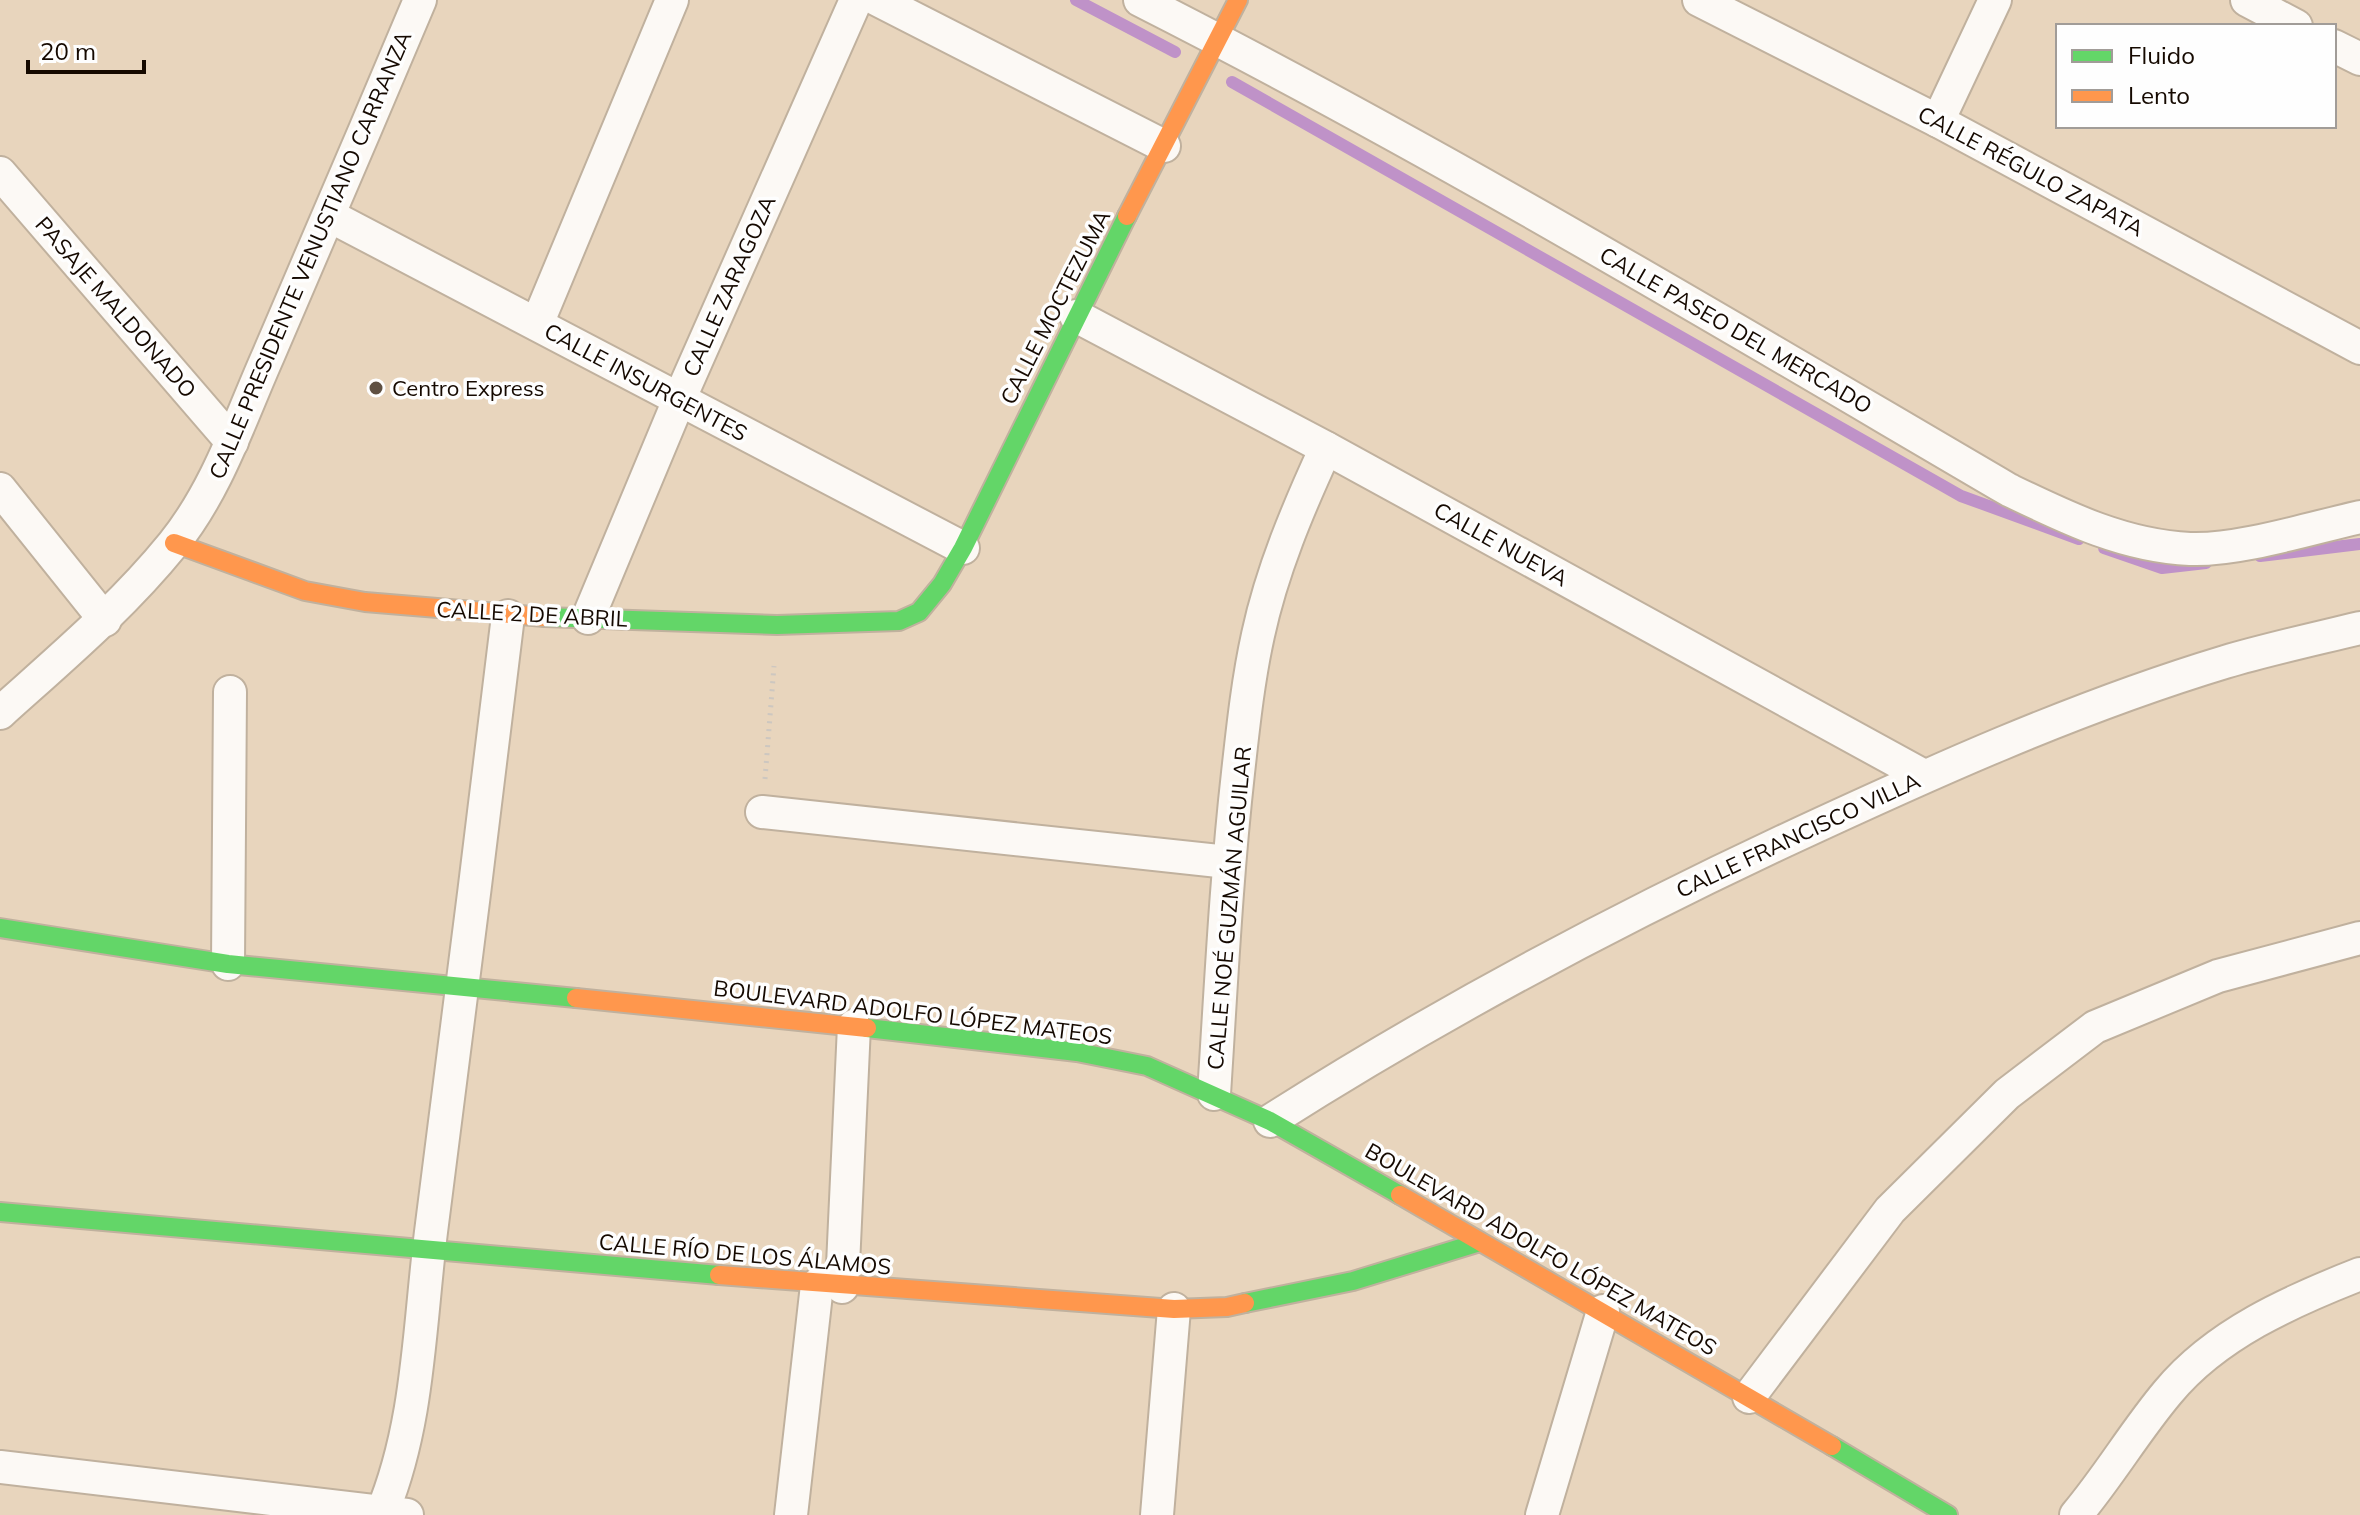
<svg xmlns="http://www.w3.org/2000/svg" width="2360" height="1515" font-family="Mulish,sans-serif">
<rect width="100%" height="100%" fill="#e8d5bd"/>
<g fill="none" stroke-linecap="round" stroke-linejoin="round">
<g stroke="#bf92c8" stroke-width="12">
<path d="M 1076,0 L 1175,52"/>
<path d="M 1232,82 L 1961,496 L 2079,539"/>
<path d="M 2104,548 L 2162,568 L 2206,563"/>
<path d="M 2260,556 L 2360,544"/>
</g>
<defs>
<g id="street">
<path d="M 878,0 L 1164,146"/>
<path d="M 1140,0 C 1436,150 1722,322 2009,490 C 2067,518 2124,546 2190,549 C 2238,551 2311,528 2360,517"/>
<path d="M 1699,0 L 1938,121 L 2360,348"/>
<path d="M 2247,0 L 2296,26"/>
<path d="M 2334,46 L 2360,59"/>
<path d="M 1938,121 L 1995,0"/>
<path d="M 0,173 L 232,442"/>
<path d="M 330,216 L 963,548"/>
<path d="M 1076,316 L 1326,448 L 1924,776"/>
<path d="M 537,324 L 672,0"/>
<path d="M 0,489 L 105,620"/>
<path d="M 588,618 L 679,400 L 856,0"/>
<path d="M 0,713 C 60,659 122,607 173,544 C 217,490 240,419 268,356 C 319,237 370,119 420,0"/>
<path d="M 762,812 L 1228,862"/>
<path d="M 228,964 L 230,692"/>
<path d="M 1214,1094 C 1221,987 1226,880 1238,773 C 1243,728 1248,680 1258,635 C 1272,570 1298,509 1326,448"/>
<path d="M 1270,1121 C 1435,1016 1607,924 1784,841 C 1928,774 2073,708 2225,662 C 2269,649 2315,639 2360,628"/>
<path d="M 842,1287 L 854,1026"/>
<path d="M 1749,1397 L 1890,1210 L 2007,1094 L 2095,1027 L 2218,976 L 2360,938"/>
<path d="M 0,1467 L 407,1515"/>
<path d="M 381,1515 C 420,1423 419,1322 432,1224 C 459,1021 483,819 508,616"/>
<path d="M 791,1515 L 817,1285"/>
<path d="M 1157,1515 L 1174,1309"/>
<path d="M 1542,1515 L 1603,1311"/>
<path d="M 2076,1515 C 2109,1476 2135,1431 2168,1392 C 2216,1334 2291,1301 2360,1274"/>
</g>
<g id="fast">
<path d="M 545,617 L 777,625 L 899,621 L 919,612 L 942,584 L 963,548 L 1127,216"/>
<path d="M 0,928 L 228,964 L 576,998"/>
<path d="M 867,1028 L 1077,1052 L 1147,1066 L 1270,1121 L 1400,1195"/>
<path d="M 0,1212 L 719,1275"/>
<path d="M 1245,1303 L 1353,1281 L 1480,1242"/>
<path d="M 1832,1446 L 1948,1515"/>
</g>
<g id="slow">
<path d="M 1127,216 L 1238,0"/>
<path d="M 174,543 L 305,591 L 365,602 L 545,617"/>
<path d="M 576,998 L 867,1028"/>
<path d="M 1400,1195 L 1832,1446"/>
<path d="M 719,1275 L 1174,1309 L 1227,1307 L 1245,1303"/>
</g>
</defs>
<use href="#street" stroke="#c0b19e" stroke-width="36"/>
<use href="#fast" stroke="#c0b19e" stroke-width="22"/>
<use href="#slow" stroke="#c0b19e" stroke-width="22"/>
<path stroke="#cdc7c0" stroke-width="5" stroke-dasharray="2 6" stroke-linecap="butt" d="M 765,779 L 774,666"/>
<use href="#street" stroke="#fcf9f5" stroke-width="32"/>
<use href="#fast" stroke="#63d668" stroke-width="18"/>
<use href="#slow" stroke="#ff974d" stroke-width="18"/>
</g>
<circle fill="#5f5042" stroke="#fefefe" stroke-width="3" cx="376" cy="388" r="8"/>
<g text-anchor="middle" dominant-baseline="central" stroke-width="7" stroke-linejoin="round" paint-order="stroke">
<g font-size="22" fill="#150900" stroke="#fefefe">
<text transform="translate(2031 171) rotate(28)">CALLE RÉGULO ZAPATA</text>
<text transform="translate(310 255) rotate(-67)">CALLE PRESIDENTE VENUSTIANO CARRANZA</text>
<text transform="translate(729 286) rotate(-66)">CALLE ZARAGOZA</text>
<text transform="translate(116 307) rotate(49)">PASAJE MALDONADO</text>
<text transform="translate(1055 307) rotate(-63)">CALLE MOCTEZUMA</text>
<text transform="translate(1736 330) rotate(30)">CALLE PASEO DEL MERCADO</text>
<text transform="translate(646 382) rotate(28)">CALLE INSURGENTES</text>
<text transform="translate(1501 544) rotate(29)">CALLE NUEVA</text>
<text transform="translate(532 614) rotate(3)">CALLE 2 DE ABRIL</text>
<text transform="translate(1798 835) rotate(-25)">CALLE FRANCISCO VILLA</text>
<text transform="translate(1229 908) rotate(-85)">CALLE NOÉ GUZMÁN AGUILAR</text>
<text transform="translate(913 1012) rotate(7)">BOULEVARD ADOLFO LÓPEZ MATEOS</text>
<text transform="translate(1541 1249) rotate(30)">BOULEVARD ADOLFO LÓPEZ MATEOS</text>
<text transform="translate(745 1254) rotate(5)">CALLE RÍO DE LOS ÁLAMOS</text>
</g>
<g font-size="22" fill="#150900" stroke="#fefefe" text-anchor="start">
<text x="392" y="388">Centro Express</text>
</g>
</g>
<rect x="2056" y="24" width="280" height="104" fill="#fefefe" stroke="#a19c98" stroke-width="2"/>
<rect x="2072" y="50" width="40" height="12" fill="#63d668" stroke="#a19c98" stroke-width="2"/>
<text x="2128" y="64" font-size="24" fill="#150900">Fluido</text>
<rect x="2072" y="90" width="40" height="12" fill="#ff974d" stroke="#a19c98" stroke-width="2"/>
<text x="2128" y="104" font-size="24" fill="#150900">Lento</text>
<path d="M28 60v12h116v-12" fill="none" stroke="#150900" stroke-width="4"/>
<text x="40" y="60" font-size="24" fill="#150900" stroke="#fefefe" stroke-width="6" paint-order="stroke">20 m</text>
</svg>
